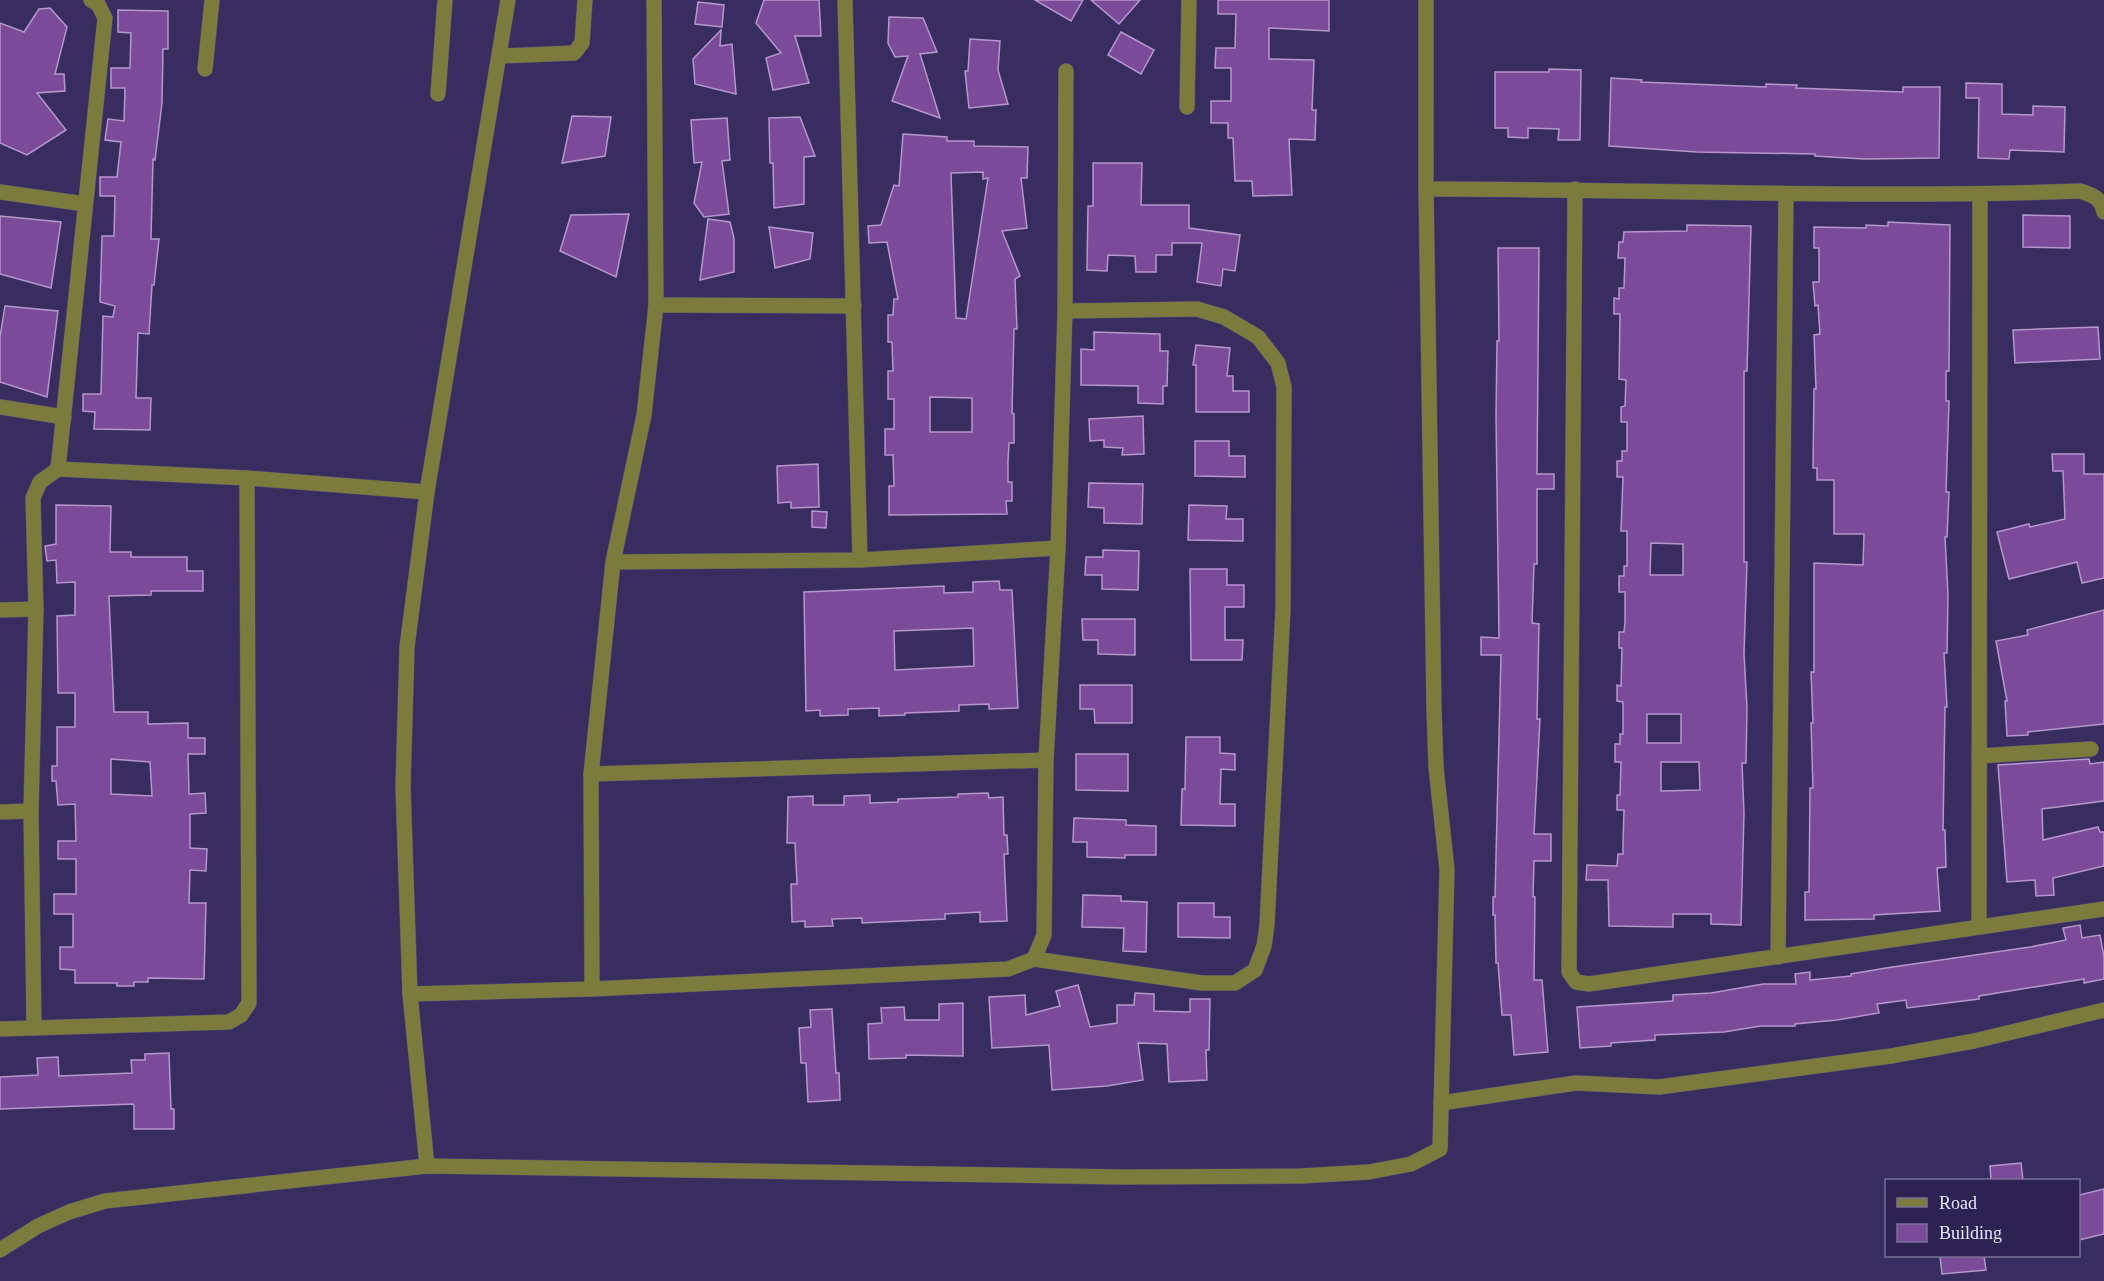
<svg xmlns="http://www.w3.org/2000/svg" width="2104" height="1281" font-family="'Times New Roman',serif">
<rect width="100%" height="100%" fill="#372d5e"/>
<g fill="#7b4b9a" stroke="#b697cd" stroke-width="1.5" fill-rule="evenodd">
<path d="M 764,0 L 819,0 L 821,36 L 795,36 L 809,83 L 773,90 L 766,58 L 781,53 L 756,23 Z"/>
<path d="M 1035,0 L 1083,0 L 1071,21 Z"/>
<path d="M 1091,0 L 1140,0 L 1119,24 Z"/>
<path d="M 1218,0 L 1329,0 L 1329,31 L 1269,28 L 1269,59 L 1314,60 L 1312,110 L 1316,110 L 1315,140 L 1289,139 L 1292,195 L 1253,196 L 1252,181 L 1235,181 L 1233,138 L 1228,138 L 1228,123 L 1211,123 L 1211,101 L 1231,101 L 1231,68 L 1215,68 L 1216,48 L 1235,48 L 1236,14 L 1218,14 Z"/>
<path d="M 698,2 L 724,5 L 722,27 L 695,24 Z"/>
<path d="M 50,8 L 67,27 L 55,74 L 64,74 L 65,91 L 37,93 L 66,130 L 27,155 L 0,143 L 0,23 L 24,32 L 39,9 Z"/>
<path d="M 118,10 L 168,11 L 168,49 L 163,49 L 162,103 L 155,160 L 153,159 L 151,239 L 159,239 L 154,285 L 152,285 L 149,334 L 138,333 L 136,398 L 151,398 L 150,430 L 94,429 L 95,412 L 83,411 L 83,394 L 101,394 L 103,316 L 113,317 L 115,306 L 100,302 L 102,236 L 114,236 L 115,196 L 100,196 L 100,177 L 117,177 L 121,142 L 105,140 L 108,119 L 124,121 L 125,88 L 111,88 L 111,68 L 130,68 L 131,33 L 118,32 Z"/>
<path d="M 889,17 L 923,18 L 937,52 L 920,54 L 940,118 L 892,101 L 908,56 L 895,57 L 888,43 Z"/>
<path d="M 721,30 L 720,46 L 732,44 L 736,94 L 695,84 L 693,59 Z"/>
<path d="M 1121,32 L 1154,50 L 1141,74 L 1108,55 Z"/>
<path d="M 970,39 L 1000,41 L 998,70 L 1008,104 L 969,108 L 965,71 L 968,71 Z"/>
<path d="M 1549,69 L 1581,70 L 1580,140 L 1558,140 L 1559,129 L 1528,128 L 1528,138 L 1508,137 L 1508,128 L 1495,128 L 1495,72 L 1549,72 Z"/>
<path d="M 1611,78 L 1642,80 L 1641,82 L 1766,87 L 1766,84 L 1797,85 L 1796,88 L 1903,92 L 1903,87 L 1940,87 L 1939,158 L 1864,159 L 1815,156 L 1815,154 L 1697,152 L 1609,146 Z"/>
<path d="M 1966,83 L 2002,84 L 2002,114 L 2033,115 L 2033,106 L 2065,107 L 2064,152 L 2010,150 L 2009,159 L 1978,158 L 1979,98 L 1966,98 Z"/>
<path d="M 572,116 L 611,117 L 605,156 L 562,163 Z"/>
<path d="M 800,117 L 815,156 L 804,157 L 804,204 L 774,208 L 773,163 L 770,163 L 769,118 Z"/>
<path d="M 727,118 L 730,160 L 722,161 L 729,214 L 704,217 L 694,203 L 702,162 L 694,163 L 691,120 Z"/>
<path d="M 903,134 L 947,137 L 947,141 L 974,141 L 974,146 L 1028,147 L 1027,178 L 1021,178 L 1027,228 L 1002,231 L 1020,276 L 1015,279 L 1017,329 L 1014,329 L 1012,413 L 1014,414 L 1014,443 L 1009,443 L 1008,461 L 1008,482 L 1012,482 L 1012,501 L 1006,501 L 1007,514 L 889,515 L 889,486 L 894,486 L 893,455 L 885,455 L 885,429 L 894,429 L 894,399 L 888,399 L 888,371 L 893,371 L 892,342 L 888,342 L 888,315 L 893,315 L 894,299 L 898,299 L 887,242 L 869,243 L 868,226 L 881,225 L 894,185 L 899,186 ZM 983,172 L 983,179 L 988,178 L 966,319 L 956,318 L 951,173 ZM 930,397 L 972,398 L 972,432 L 930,432 Z"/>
<path d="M 1093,163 L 1142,163 L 1141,205 L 1189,205 L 1189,228 L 1240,235 L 1235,271 L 1223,269 L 1221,286 L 1197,282 L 1202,243 L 1172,243 L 1172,255 L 1156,255 L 1156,272 L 1136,272 L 1135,256 L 1108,255 L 1107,271 L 1087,270 L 1088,206 L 1093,206 Z"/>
<path d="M 629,214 L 616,277 L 560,251 L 571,215 Z"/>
<path d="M 2023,215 L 2070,216 L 2070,248 L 2023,247 Z"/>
<path d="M 0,216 L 61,222 L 51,288 L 0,274 Z"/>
<path d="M 708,219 L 730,222 L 734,238 L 734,272 L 700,280 Z"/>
<path d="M 1888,222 L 1950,225 L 1949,371 L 1946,371 L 1946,401 L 1949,401 L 1946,492 L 1949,492 L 1947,537 L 1945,537 L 1948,595 L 1947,653 L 1944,653 L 1947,707 L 1945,707 L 1943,830 L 1945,830 L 1946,867 L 1937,868 L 1940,911 L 1874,915 L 1874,919 L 1805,920 L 1805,892 L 1809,892 L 1810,788 L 1813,788 L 1811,723 L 1813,723 L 1811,672 L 1814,672 L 1814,563 L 1863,565 L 1864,534 L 1834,534 L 1834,480 L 1817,480 L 1817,468 L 1813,468 L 1814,389 L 1816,389 L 1814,335 L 1820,334 L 1818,305 L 1815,306 L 1813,282 L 1819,282 L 1819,248 L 1814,248 L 1814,227 L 1866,228 L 1866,225 L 1888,226 Z"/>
<path d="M 1687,225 L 1751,226 L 1747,371 L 1744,371 L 1744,562 L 1747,562 L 1744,654 L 1747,708 L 1746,763 L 1742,763 L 1744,813 L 1741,925 L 1711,924 L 1711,914 L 1673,914 L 1673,927 L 1609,926 L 1608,880 L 1586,880 L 1587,865 L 1617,866 L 1618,854 L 1623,854 L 1623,843 L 1624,810 L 1617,810 L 1617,795 L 1620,795 L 1621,762 L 1615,762 L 1615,744 L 1620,744 L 1620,734 L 1623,734 L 1623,702 L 1617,701 L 1617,685 L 1621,686 L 1622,648 L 1619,648 L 1619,632 L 1624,632 L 1625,622 L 1625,592 L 1619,592 L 1619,576 L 1624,576 L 1624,566 L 1627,566 L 1627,531 L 1621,531 L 1623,477 L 1617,477 L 1617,461 L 1622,461 L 1622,451 L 1627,451 L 1627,422 L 1621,422 L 1621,407 L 1625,406 L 1626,380 L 1619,379 L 1620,314 L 1614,314 L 1614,298 L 1619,299 L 1619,288 L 1624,288 L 1625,258 L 1618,258 L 1619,242 L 1623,242 L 1624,232 L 1687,231 ZM 1651,543 L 1683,544 L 1683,575 L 1650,575 ZM 1647,714 L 1681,714 L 1681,743 L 1647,743 ZM 1661,762 L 1699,762 L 1700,790 L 1661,791 Z"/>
<path d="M 769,227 L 813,233 L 810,259 L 775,268 Z"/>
<path d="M 1498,248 L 1539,248 L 1537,474 L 1554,474 L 1554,489 L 1537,489 L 1537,564 L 1534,564 L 1532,623 L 1539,624 L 1537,719 L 1540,719 L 1534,834 L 1551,834 L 1551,861 L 1534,861 L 1533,897 L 1535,897 L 1534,980 L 1542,980 L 1548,1052 L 1514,1055 L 1511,1015 L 1502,1015 L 1498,963 L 1496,963 L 1495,915 L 1493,915 L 1493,897 L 1495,897 L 1501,655 L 1481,655 L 1481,637 L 1499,638 L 1496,415 L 1497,341 L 1499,341 Z"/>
<path d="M 5,306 L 58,311 L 47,397 L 0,382 L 0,337 Z"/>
<path d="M 2098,327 L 2100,359 L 2015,363 L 2013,330 Z"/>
<path d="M 1094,332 L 1160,334 L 1160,351 L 1168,351 L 1167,386 L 1163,386 L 1163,404 L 1138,403 L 1138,386 L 1081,385 L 1081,349 L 1094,350 Z"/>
<path d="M 1196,345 L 1230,348 L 1227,376 L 1233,376 L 1233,391 L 1249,391 L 1249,412 L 1196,412 L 1196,365 L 1193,365 Z"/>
<path d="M 1143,416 L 1144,454 L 1122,455 L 1123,448 L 1104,447 L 1104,440 L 1090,441 L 1089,419 Z"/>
<path d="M 1195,441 L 1229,441 L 1229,456 L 1245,456 L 1245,477 L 1195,476 Z"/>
<path d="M 2052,454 L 2084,454 L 2084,474 L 2104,474 L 2104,578 L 2082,583 L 2077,562 L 2009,579 L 1997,532 L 2029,524 L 2030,527 L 2065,519 L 2063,471 L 2053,471 Z"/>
<path d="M 818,464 L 819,507 L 791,508 L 791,502 L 778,503 L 777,466 Z"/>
<path d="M 1089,483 L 1143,484 L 1142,524 L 1104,523 L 1104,508 L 1088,507 Z"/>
<path d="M 56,505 L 111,506 L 110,552 L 131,552 L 131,557 L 187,557 L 187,571 L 203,571 L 203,591 L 151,591 L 151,595 L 109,596 L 114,712 L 148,712 L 148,724 L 188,723 L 188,738 L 205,738 L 205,754 L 188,754 L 189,794 L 205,793 L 206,813 L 190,814 L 190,848 L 207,849 L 206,871 L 190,870 L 189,903 L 206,903 L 204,979 L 148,978 L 148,982 L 134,982 L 134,986 L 117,986 L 117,983 L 75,983 L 75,970 L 60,969 L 60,947 L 73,947 L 73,914 L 54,914 L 54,894 L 76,894 L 76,859 L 58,859 L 58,841 L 76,841 L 75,804 L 58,805 L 56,781 L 52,781 L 52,766 L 57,766 L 57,727 L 75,727 L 75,693 L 58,693 L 57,616 L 75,615 L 75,582 L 57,583 L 56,560 L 47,561 L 45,546 L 56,544 ZM 111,759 L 150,762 L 152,796 L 111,794 Z"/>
<path d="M 1189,505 L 1227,506 L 1226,519 L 1243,519 L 1243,541 L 1188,540 Z"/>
<path d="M 812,511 L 827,512 L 826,528 L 812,527 Z"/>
<path d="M 1103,550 L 1139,551 L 1138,590 L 1102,589 L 1102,575 L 1085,575 L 1086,557 L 1103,557 Z"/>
<path d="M 1190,569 L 1227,569 L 1227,585 L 1244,585 L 1244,607 L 1225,607 L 1225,640 L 1243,640 L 1242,660 L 1191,660 Z"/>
<path d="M 999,581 L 1000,590 L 1012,590 L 1018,708 L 989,709 L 989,704 L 959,705 L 959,711 L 905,713 L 905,715 L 879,716 L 879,708 L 848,709 L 848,715 L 820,716 L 820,710 L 806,711 L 804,592 L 944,586 L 944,593 L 973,592 L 973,582 ZM 973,628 L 974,666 L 895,670 L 894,631 Z"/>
<path d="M 2104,610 L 2104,724 L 2028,732 L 2028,735 L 2007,736 L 2005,701 L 2007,701 L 1996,641 L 2028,635 L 2027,630 Z"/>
<path d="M 1082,619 L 1135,619 L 1135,655 L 1098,654 L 1098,640 L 1083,640 Z"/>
<path d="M 1080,685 L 1132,685 L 1132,723 L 1095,723 L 1094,709 L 1080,709 Z"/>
<path d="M 1186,737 L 1220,737 L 1220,753 L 1235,754 L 1235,770 L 1221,769 L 1220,804 L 1235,804 L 1235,826 L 1181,825 L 1182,789 L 1185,789 Z"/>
<path d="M 1076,754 L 1128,754 L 1128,791 L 1076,790 Z"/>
<path d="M 2089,759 L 2090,764 L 2104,762 L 2104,801 L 2042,809 L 2043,840 L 2098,827 L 2100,832 L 2104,832 L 2104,866 L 2053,878 L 2054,895 L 2036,896 L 2035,880 L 2007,882 L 1998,765 Z"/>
<path d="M 988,793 L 989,798 L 1003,797 L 1004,835 L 1007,835 L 1008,854 L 1004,854 L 1007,921 L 980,922 L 980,912 L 945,914 L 945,919 L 862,923 L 862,918 L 832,919 L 833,926 L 805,927 L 805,921 L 792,922 L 791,884 L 797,884 L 795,843 L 787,843 L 788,797 L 813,796 L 813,805 L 844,805 L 844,796 L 870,795 L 870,803 L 898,802 L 898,799 L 958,797 L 958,794 Z"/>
<path d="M 1074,818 L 1126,820 L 1126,825 L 1156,826 L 1156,855 L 1125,855 L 1125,858 L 1087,857 L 1087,842 L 1073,842 Z"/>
<path d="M 1083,895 L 1121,896 L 1121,901 L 1147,902 L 1146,952 L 1123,951 L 1124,928 L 1082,927 Z"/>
<path d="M 1178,903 L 1214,903 L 1214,917 L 1230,917 L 1230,938 L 1178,937 Z"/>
<path d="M 2080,925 L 2082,938 L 2100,935 L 2104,957 L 2104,979 L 2084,983 L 2084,979 L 1979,996 L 1979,999 L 1907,1008 L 1906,1000 L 1877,1004 L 1879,1013 L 1837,1020 L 1795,1024 L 1795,1026 L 1761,1026 L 1724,1032 L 1655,1035 L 1655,1040 L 1611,1043 L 1611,1046 L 1580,1048 L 1577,1007 L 1673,1001 L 1673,995 L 1711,993 L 1763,984 L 1796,984 L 1795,974 L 1810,972 L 1810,980 L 1851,976 L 1851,974 L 1886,968 L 2030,947 L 2066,940 L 2063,928 Z"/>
<path d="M 1078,985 L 1090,1027 L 1117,1023 L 1117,1005 L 1134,1005 L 1135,993 L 1154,994 L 1154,1011 L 1190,1012 L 1190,999 L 1210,999 L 1209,1050 L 1206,1050 L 1207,1080 L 1169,1082 L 1167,1044 L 1138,1043 L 1143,1080 L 1107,1086 L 1052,1090 L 1049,1045 L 992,1048 L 989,997 L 1025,995 L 1026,1015 L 1060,1006 L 1056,991 Z"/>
<path d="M 963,1003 L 963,1056 L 906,1055 L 906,1058 L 869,1059 L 868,1024 L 882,1023 L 881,1008 L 904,1007 L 905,1020 L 939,1020 L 939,1004 Z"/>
<path d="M 832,1009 L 836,1073 L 839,1073 L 840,1100 L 808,1102 L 806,1063 L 801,1063 L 799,1028 L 811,1027 L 810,1010 Z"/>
<path d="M 169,1053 L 171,1109 L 174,1109 L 174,1129 L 134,1129 L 134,1106 L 133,1104 L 0,1109 L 0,1077 L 38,1075 L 37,1058 L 58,1057 L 59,1076 L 132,1073 L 131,1060 L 145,1060 L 145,1054 Z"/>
<path d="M 2021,1163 L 2023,1180 L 1991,1180 L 1990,1166 Z"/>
<path d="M 2104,1189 L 2104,1234 L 2079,1240 L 2079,1195 Z"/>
<path d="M 1940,1256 L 1984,1256 L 1986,1270 L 1942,1274 Z"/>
</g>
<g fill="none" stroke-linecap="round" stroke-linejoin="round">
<defs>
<g id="minor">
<path d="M 845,0 L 860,560"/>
<path d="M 499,56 L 574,53 L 582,43 L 585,0"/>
<path d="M 205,69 L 212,0"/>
<path d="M 438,94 L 445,0"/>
<path d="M 1187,107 L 1189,0"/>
<path d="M 1426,189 C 1644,189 1862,199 2080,191 C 2093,195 2101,198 2104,212"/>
<path d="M 1575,189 L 1569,972 L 1576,982 L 1589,984 L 2104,909"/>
<path d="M 0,192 L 85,204"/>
<path d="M 656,305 L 854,306"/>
<path d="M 0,407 L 64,417"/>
<path d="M 58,469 L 247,478 L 427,492"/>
<path d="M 613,562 L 860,560 L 1058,548"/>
<path d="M 0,610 L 36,609"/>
<path d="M 1979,756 L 2091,749"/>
<path d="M 591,774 L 1046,760"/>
<path d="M 0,812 L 31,811"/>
<path d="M 1979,927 L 1980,195"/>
<path d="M 1778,957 L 1786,194"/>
<path d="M 1034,959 L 1202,983 L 1235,983 L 1255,970 L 1264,946 L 1267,925 L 1283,609 L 1284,387 L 1278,363 L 1258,337 L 1224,317 L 1197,309 L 1065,311"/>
<path d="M 592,989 L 591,774 L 613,562 L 644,415 L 656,305 L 654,0"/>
<path d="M 410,994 L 592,989 L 1008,969 L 1034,959 L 1044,935 L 1046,760 L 1058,548 L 1065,311 L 1066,71"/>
<path d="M 34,1028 L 31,811 L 36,609 L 33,498 L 40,482 L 58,469 L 105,18 L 98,4 L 91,0"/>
<path d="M 0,1029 L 229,1022 L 241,1015 L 249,1003 L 247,478"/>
<path d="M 1441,1103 L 1576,1083 L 1659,1087 L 1891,1056 L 1974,1041 L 2104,1010"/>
<path d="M 427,1166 L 410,994 L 403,787 L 407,647 L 427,492 L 508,0"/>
<path d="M 0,1250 L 38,1226 L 69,1212 L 105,1201 L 427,1166 L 1124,1177 L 1301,1176 L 1369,1172 L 1411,1164 L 1440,1149 L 1447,870 L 1436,767 L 1434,710 L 1426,189 L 1426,0"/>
</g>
</defs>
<use href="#minor" stroke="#534b78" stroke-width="16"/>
<use href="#minor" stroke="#7a7b3c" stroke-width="15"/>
</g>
<rect x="1885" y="1179" width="195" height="78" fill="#2d2353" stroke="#787197" stroke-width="1.5"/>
<rect x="1897" y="1198" width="30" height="9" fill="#7a7b3c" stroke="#787197" stroke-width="1.5"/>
<text x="1939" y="1209" font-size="18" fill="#e8e6fe">Road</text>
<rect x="1897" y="1224" width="30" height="18" fill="#7b4b9a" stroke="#787197" stroke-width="1.5"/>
<text x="1939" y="1239" font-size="18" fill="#e8e6fe">Building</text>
</svg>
